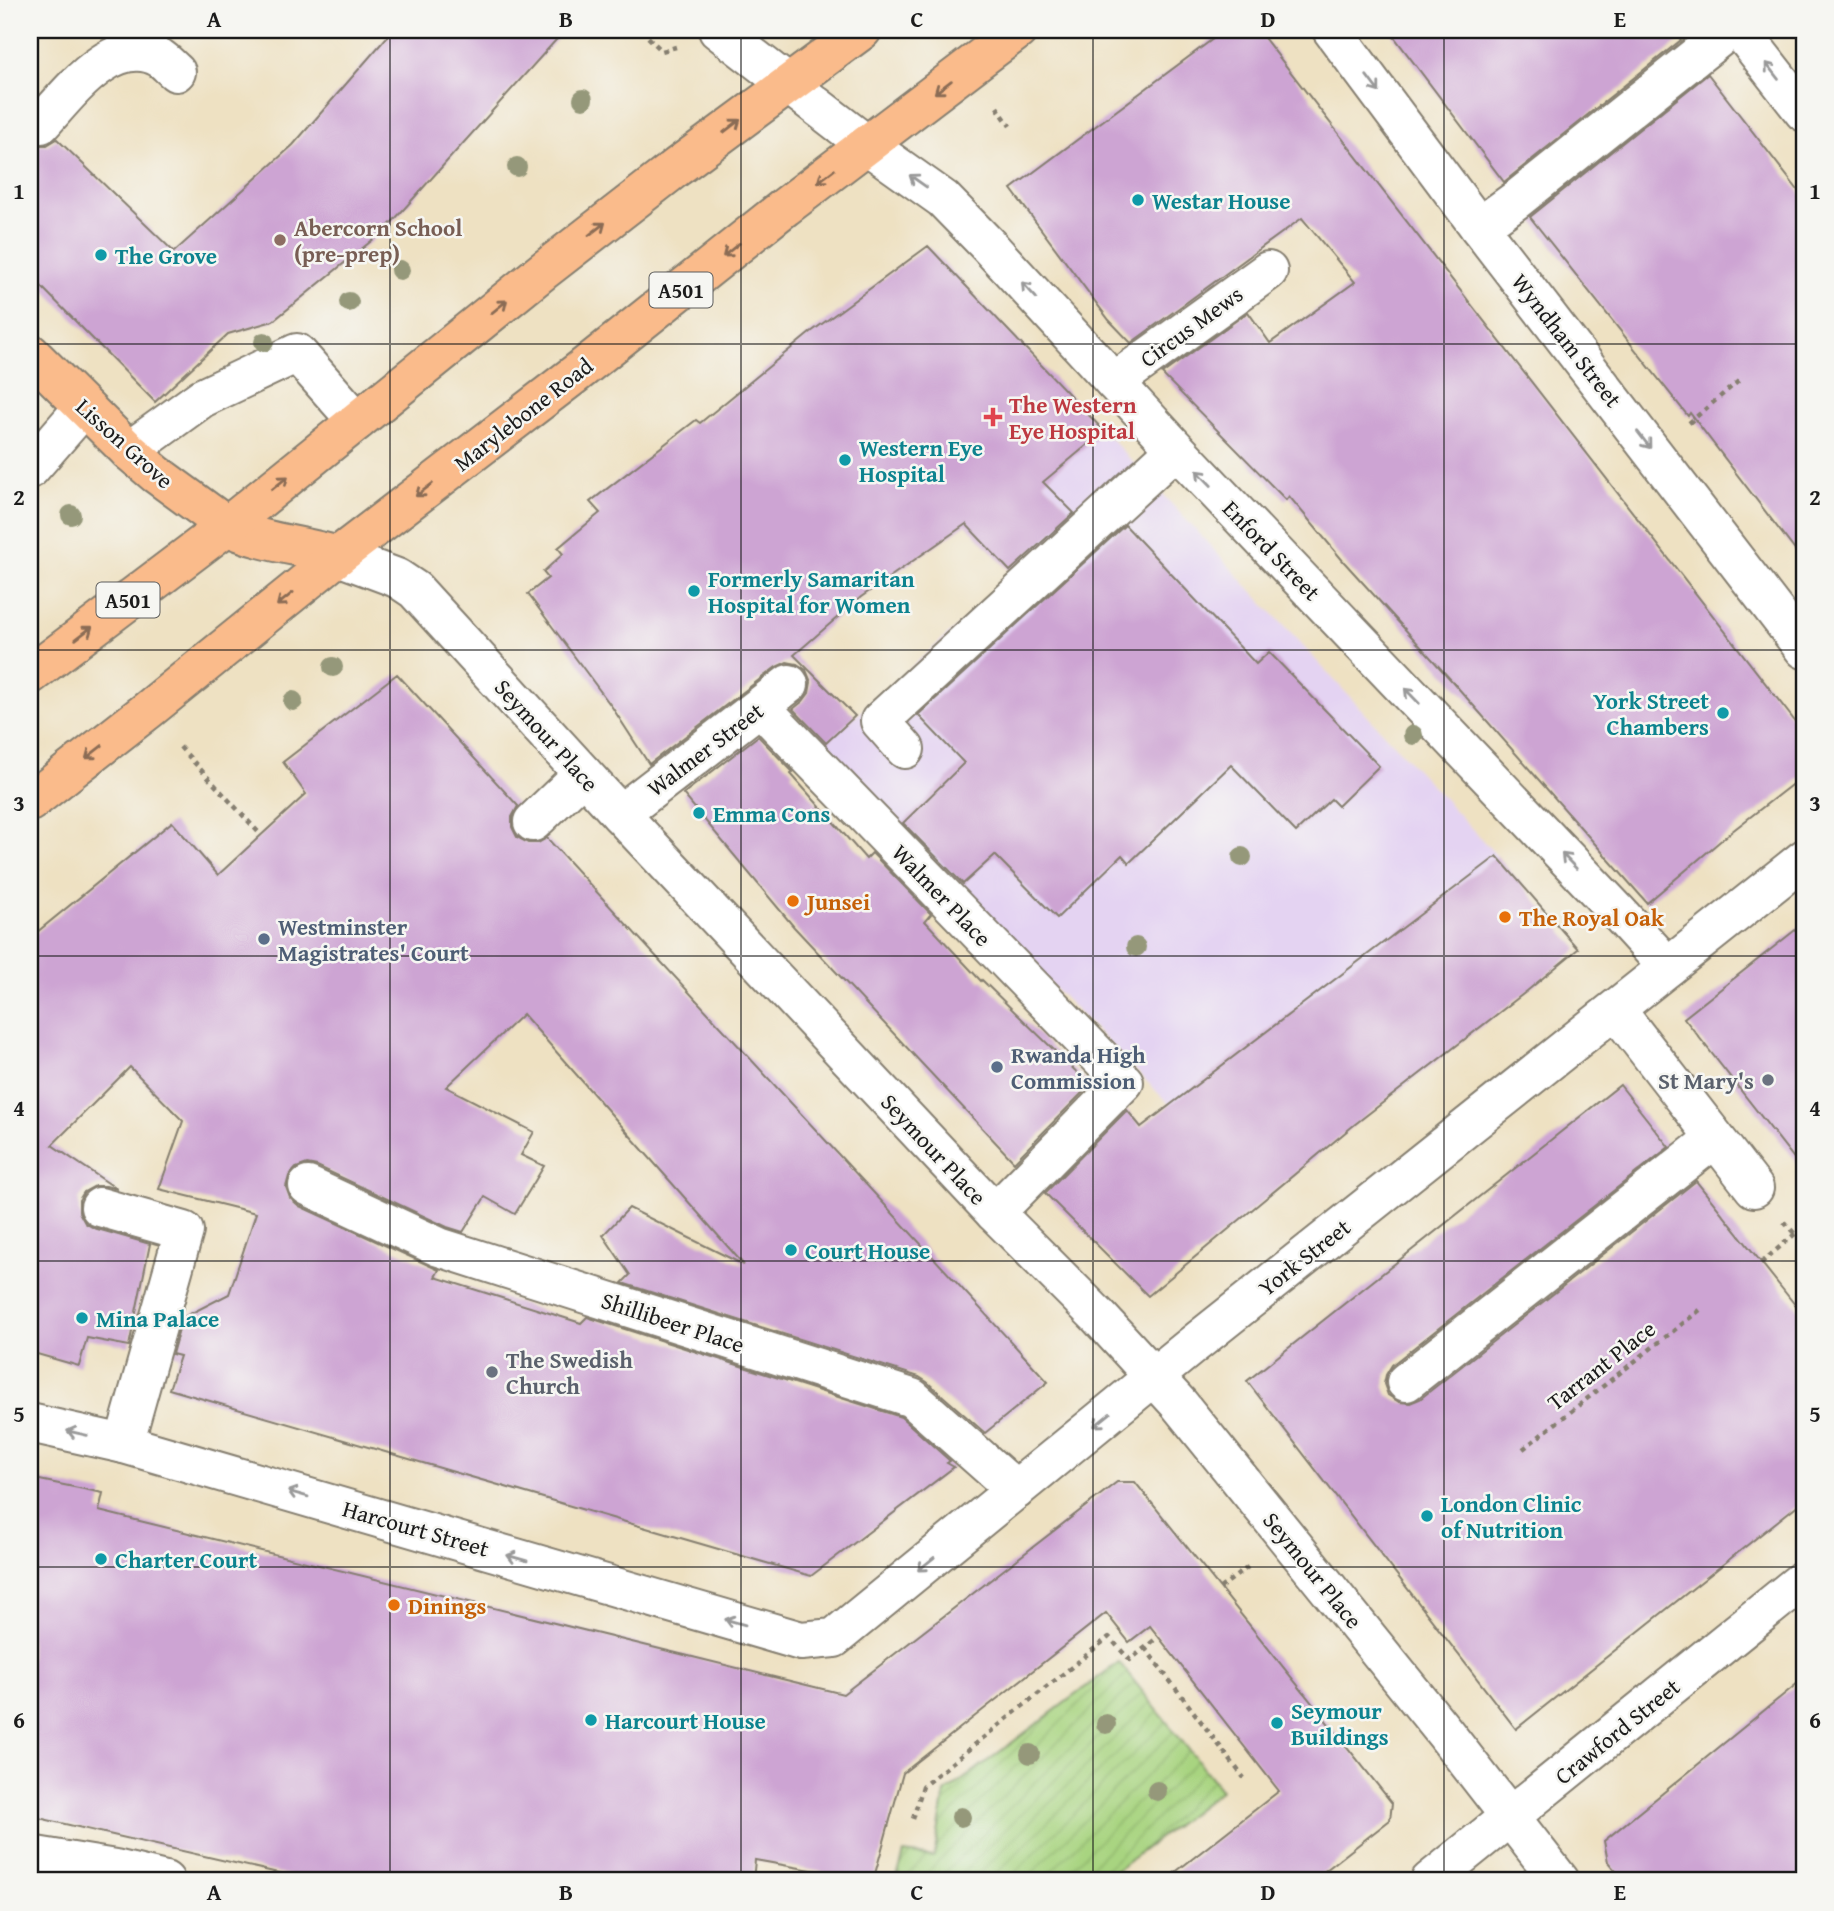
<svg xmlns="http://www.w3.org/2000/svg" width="1834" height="1911" font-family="'Gentium Book Plus',serif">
<defs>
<pattern id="garden-furrows" width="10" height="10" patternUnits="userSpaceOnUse" patternTransform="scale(1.75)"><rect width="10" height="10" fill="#a8d480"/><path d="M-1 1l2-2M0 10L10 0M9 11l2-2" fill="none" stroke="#90b56e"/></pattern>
</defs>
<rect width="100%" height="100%" fill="#f6f6f2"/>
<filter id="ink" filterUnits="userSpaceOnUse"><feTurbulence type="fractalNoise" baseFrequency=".0143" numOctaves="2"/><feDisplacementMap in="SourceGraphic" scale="14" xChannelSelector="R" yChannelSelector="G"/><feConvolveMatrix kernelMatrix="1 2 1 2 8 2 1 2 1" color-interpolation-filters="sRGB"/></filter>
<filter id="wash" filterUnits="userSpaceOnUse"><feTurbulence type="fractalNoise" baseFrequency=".00686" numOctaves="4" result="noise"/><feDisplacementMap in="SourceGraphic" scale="28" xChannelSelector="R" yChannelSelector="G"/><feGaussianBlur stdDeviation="1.57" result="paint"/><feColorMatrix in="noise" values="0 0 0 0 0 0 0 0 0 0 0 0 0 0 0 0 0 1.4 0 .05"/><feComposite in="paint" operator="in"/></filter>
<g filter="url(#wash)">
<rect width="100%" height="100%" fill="#eee1c2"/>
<path fill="#e4d3f2" d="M 1104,431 L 1497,856 L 1170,1105 L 819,749 L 1039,554 L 1023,540 L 1063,502 L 1043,482 Z"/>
<path fill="url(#garden-furrows)" stroke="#62784e" stroke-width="2" d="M 1119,1662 L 1221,1790 L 1103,1881 L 896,1881 L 904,1853 L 934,1857 L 945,1793 Z"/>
<g id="blocks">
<g fill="#cda4d3">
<path d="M 393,30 L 565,30 L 386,229 L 273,321 L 228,334 L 155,402 L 30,275 L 30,142 L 37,145 L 47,145 L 57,139 L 174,252 L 293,145 Z"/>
<path d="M 1225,30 L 1258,30 L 1804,733 L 1804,775 L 1731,832 L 1647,903 L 1451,680 L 1344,562 L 1289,496 L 1286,500 L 1162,374 L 1248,312 L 1270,343 L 1355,282 L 1302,218 L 1131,343 L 1109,320 L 1011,189 Z"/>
<path d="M 1389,30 L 1673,30 L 1681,40 L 1504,182 Z"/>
<path d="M 1708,74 L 1804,198 L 1804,562 L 1690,413 L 1688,416 L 1530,217 Z"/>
<path d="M 928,246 L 1104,431 L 1043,482 L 1074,513 L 1010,571 L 966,524 L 861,597 L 794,655 L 855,716 L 826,743 L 793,709 L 803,701 L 809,693 L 811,682 L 806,670 L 797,664 L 787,662 L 776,667 L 649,764 L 612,707 L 528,594 L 548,578 L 543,572 L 563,554 L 558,548 L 600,513 L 590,502 L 696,420 L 700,423 L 811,332 Z"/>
<path d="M 1125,525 L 1256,664 L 1269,652 L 1379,766 L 1338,806 L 1331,799 L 1296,832 L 1231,765 L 1129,863 L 1122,855 L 1057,918 L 995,855 L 963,884 L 903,823 L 964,763 L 918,715 Z"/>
<path d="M 397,674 L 518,806 L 512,817 L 512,827 L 517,837 L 528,843 L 538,843 L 547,838 L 1048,1382 L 985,1433 L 927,1382 L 919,1377 L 622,1283 L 630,1275 L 603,1235 L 629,1208 L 744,1265 L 523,1014 L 446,1087 L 534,1132 L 521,1155 L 544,1166 L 515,1214 L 485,1197 L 463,1232 L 447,1227 L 317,1166 L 307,1164 L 296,1168 L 289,1176 L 286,1187 L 290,1198 L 299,1206 L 439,1270 L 435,1277 L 581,1323 L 587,1317 L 901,1417 L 950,1461 L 947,1463 L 954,1467 L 811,1576 L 169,1389 L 180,1356 L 172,1354 L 182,1318 L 229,1294 L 256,1213 L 159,1189 L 183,1121 L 130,1067 L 52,1145 L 117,1189 L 106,1186 L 95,1186 L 84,1192 L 79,1200 L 79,1212 L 85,1223 L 94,1228 L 150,1244 L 129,1346 L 87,1338 L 79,1366 L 30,1352 L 30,945 L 36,933 L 172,822 L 218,875 L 306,794 L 283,762 Z"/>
<path d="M 758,736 L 793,772 L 791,774 L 866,859 L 872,853 L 931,914 L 925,921 L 981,981 L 982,980 L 1090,1085 L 1014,1162 L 794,927 L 683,794 Z"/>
<path d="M 1497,856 L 1578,949 L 1527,991 L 1354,1125 L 1148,1296 L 1045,1193 L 1127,1110 L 1141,1127 Z"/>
<path d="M 1804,923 L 1804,1171 L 1684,1018 Z"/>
<path d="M 1620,1085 L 1669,1147 L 1392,1365 L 1386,1375 L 1384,1384 L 1388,1395 L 1399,1402 L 1410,1403 L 1420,1399 L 1696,1181 L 1804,1316 L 1804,1500 L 1516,1729 L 1247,1381 Z"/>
<path d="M 30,1478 L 103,1493 L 99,1511 L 843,1694 L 1117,1482 L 1135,1482 L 1392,1803 L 1390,1820 L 1312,1881 L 1164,1881 L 1279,1791 L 1150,1626 L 1129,1642 L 1106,1613 L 903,1773 L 873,1881 L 755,1860 L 753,1881 L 313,1881 L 30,1816 Z"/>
<path d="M 1804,1678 L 1804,1881 L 1624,1881 L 1608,1862 L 1604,1841 Z"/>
</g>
</g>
</g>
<g filter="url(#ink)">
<use href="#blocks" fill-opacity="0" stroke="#857e6f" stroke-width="2"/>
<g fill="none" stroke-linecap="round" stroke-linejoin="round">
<defs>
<g id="minor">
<path d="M 718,30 L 867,145 L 943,199 L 987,244 L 1176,449 L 1616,910 L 1668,967"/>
<path d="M 1332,30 L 1479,227 L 1804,649"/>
<path d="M 1740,30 L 1804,112"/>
<path d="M 41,124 C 68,95 114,31 160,58 C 166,62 171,68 176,72"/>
<path d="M 1479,227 L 1516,200 L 1729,30"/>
<path d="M 1114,382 L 1268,271"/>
<path d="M 129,451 L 202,398 L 297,353 L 357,421"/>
<path d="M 30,469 L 84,407"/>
<path d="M 338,556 L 397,578 L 415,590 L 620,814 L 995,1213 L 1098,1316 L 1179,1404 L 1445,1733 L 1560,1881"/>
<path d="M 762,706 L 774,721 L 1124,1082 L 995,1213"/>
<path d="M 905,749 L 880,721 L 1176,449"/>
<path d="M 620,814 L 789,684"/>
<path d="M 533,822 L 583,774"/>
<path d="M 1616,1010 L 1754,1188"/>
<path d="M 308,1186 L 439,1247 L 912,1398 L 1016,1490"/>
<path d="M 100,1207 L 184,1231 L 124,1444"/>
<path d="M 1406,1382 L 1714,1139"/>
<path d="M 30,1423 L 124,1444 L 801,1641 L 834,1638 L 1189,1348 L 1804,859"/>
<path d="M 30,1855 L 115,1869 L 165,1881"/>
<path d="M 1430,1881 L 1804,1579"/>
</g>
<path id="major" d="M 30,353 L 129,451 L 156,474 L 227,526 C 262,543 301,545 338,556"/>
<g id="highway">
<path d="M 30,675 L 227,526 L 543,271 L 677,167 L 862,30"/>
<path d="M 30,802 L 148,710 L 338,556 L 578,372 L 785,207 L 1018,30"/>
</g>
</defs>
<use href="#minor" stroke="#857e6f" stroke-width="42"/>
<use href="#major" stroke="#857e6f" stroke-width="42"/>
<use href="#highway" stroke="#857e6f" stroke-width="42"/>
<g stroke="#857e6f" stroke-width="4.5" stroke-dasharray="5 5" stroke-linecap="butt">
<path d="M 641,30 L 662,51 L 676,47"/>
<path d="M 997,107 L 1010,126"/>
<path d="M 1689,423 L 1742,378"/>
<path d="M 180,747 L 261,835"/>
<path d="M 1784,1222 L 1795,1234"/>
<path d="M 1761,1263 L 1795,1234 L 1804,1230"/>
<path d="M 1523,1449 L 1700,1310"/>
<path d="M 1220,1588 L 1248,1567"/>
<path d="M 1145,1648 L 1244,1778"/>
<path d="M 913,1819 L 923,1786 L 1109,1637 L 1130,1660 L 1158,1637"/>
</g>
<use href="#minor" stroke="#fff" stroke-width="38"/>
<use href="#major" stroke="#fabb8b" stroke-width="38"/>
<use href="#highway" stroke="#fabb8b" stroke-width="38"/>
</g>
<g fill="#95987a">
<circle cx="583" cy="99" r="10"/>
<circle cx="517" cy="167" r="10"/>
<circle cx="400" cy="270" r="10"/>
<circle cx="349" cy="302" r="10"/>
<circle cx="264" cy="342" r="10"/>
<circle cx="71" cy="515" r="10"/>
<circle cx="333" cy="667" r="10"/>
<circle cx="293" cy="701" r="10"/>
<circle cx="1413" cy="735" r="10"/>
<circle cx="1242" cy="857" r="10"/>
<circle cx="1136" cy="947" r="10"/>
<circle cx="1106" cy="1724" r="10"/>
<circle cx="1030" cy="1754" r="10"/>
<circle cx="1157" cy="1791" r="10"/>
<circle cx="961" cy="1817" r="10"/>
</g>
<defs><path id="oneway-shaft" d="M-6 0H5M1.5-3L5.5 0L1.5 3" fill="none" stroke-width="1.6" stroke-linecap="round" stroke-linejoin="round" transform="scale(1.75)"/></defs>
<g stroke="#999">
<use href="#oneway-shaft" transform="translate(1772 71) rotate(-128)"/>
<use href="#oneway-shaft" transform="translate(1373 84) rotate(53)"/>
<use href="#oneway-shaft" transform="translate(918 181) rotate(-145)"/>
<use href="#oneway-shaft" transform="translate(1029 290) rotate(-133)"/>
<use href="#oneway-shaft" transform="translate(1644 440) rotate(52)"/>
<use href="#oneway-shaft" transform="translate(1204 478) rotate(-134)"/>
<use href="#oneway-shaft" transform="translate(1412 696) rotate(-134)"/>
<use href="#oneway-shaft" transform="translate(1569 861) rotate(-134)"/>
<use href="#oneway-shaft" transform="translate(1102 1420) rotate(141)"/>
<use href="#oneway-shaft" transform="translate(77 1433) rotate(-167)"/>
<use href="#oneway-shaft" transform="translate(298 1494) rotate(-164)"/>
<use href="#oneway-shaft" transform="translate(517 1558) rotate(-164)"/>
<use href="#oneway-shaft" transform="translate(926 1564) rotate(141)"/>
<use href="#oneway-shaft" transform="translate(735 1622) rotate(-164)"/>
</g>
<g stroke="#8b6c54">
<use href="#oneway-shaft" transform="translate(943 87) rotate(143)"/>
<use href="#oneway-shaft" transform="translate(732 126) rotate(-37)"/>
<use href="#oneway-shaft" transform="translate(826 176) rotate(143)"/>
<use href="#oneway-shaft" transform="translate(597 229) rotate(-38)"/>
<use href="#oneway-shaft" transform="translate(731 250) rotate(141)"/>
<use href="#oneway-shaft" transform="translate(499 307) rotate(-39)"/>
<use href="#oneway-shaft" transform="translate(280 483) rotate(-39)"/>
<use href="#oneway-shaft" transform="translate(424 490) rotate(143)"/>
<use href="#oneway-shaft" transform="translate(285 599) rotate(141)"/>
<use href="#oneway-shaft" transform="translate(84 633) rotate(-37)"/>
<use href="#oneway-shaft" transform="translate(94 752) rotate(142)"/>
</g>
</g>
<path fill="none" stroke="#1c1c1c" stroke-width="2" stroke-opacity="0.55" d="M 390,30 L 390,1881M 741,30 L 741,1881M 1093,30 L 1093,1881M 1444,30 L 1444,1881M 30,344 L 1804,344M 30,650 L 1804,650M 30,956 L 1804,956M 30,1261 L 1804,1261M 30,1567 L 1804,1567"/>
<g fill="#0f9aa8" stroke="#f6f6f2" stroke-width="2.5">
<circle cx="1138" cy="200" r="7"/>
<circle cx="101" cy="255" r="7"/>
<circle cx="845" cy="460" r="7"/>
<circle cx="694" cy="591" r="7"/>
<circle cx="1723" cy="713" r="7"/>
<circle cx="699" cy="813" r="7"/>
<circle cx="791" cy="1250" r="7"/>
<circle cx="82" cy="1318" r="7"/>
<circle cx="1427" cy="1516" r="7"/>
<circle cx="101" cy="1559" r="7"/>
<circle cx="591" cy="1720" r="7"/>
<circle cx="1277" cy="1723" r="7"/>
</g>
<circle fill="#8d6e63" stroke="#f6f6f2" stroke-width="2.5" cx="280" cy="240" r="7"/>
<path fill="#e0444e" stroke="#f6f6f2" stroke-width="2.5" d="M989.5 406.5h7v7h7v7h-7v7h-7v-7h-7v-7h7z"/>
<g fill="#e8710a" stroke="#f6f6f2" stroke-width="2.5">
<circle cx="793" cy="901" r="7"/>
<circle cx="1505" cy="917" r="7"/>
<circle cx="394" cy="1605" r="7"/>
</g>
<g fill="#5c6f8a" stroke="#f6f6f2" stroke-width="2.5">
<circle cx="264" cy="939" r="7"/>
<circle cx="997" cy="1067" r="7"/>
</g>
<g fill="#6b7280" stroke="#f6f6f2" stroke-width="2.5">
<circle cx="1768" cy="1080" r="7"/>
<circle cx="492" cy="1372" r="7"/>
</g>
<g text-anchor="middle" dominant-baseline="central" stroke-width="5" stroke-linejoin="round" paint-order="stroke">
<g fill="#f6f6f2" stroke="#5d5d5c" stroke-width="2">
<rect x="649.5" y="272.5" width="63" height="35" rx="5"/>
<rect x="96.5" y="582.5" width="63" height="35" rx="5"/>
</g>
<g font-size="21" font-weight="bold" fill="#1c1c1c">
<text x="681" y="290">A501</text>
<text x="128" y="600">A501</text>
</g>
<g font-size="23" font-weight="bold" fill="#0d838f" stroke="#f6f6f2" text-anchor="start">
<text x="1152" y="200">Westar House</text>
<text x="115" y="255">The Grove</text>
<text x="859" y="447">Western Eye<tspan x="859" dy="26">Hospital</tspan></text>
<text x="708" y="578">Formerly Samaritan<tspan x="708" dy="26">Hospital for Women</tspan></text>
<text x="1709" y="700" text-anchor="end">York Street<tspan x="1709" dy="26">Chambers</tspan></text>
<text x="713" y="813">Emma Cons</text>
<text x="805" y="1250">Court House</text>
<text x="96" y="1318">Mina Palace</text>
<text x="1441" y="1503">London Clinic<tspan x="1441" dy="26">of Nutrition</tspan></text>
<text x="115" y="1559">Charter Court</text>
<text x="1291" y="1710">Seymour<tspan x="1291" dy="26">Buildings</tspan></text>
<text x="605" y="1720">Harcourt House</text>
</g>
<g font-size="23" font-weight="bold" fill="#785e54" stroke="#f6f6f2" text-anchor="start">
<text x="294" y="227">Abercorn School<tspan x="294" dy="26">(pre-prep)</tspan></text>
</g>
<g font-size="23" fill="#1c1c1c" stroke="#f6f6f2">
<text transform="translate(1191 326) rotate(-36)">Circus Mews</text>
<text transform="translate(1567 340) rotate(52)">Wyndham Street</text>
<text transform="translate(523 414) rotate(-38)">Marylebone Road</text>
<text transform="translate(125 443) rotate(42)">Lisson Grove</text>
<text transform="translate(1272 550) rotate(46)">Enford Street</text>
<text transform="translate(547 735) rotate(48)">Seymour Place</text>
<text transform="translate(705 749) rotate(-37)">Walmer Street</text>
<text transform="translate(942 895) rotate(46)">Walmer Place</text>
<text transform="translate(934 1149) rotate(47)">Seymour Place</text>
<text transform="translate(1304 1257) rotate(-38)">York Street</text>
<text transform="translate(673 1322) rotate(18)">Shillibeer Place</text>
<text transform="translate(1601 1365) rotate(-38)">Tarrant Place</text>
<text transform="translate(416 1528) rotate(16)">Harcourt Street</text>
<text transform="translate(1313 1570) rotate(51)">Seymour Place</text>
<text transform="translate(1617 1731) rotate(-39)">Crawford Street</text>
</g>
<g font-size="23" font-weight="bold" fill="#be3a42" stroke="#f6f6f2" text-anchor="start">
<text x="1009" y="404">The Western<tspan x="1009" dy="26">Eye Hospital</tspan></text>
</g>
<g font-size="23" font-weight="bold" fill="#c56008" stroke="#f6f6f2" text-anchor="start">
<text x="807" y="901">Junsei</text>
<text x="1519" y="917">The Royal Oak</text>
<text x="408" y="1605">Dinings</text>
</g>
<g font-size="23" font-weight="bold" fill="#4e5e75" stroke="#f6f6f2" text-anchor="start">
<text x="278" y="926">Westminster<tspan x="278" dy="26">Magistrates' Court</tspan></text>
<text x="1011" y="1054">Rwanda High<tspan x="1011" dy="26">Commission</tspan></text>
</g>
<g font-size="23" font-weight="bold" fill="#5b616d" stroke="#f6f6f2" text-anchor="end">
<text x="1754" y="1080">St Mary's</text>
<text x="506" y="1359" text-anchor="start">The Swedish<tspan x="506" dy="26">Church</tspan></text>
</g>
</g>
<rect width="1834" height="1911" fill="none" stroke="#f6f6f2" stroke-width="77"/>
<rect x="38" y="38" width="1758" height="1834" fill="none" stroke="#1c1c1c" stroke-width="2.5"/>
<g font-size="23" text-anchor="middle" font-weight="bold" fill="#1c1c1c">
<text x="214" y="27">A</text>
<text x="566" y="27">B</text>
<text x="917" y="27">C</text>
<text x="1268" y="27">D</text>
<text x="1620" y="27">E</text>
<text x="19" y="199">1</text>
<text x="1815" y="199">1</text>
<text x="19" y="505">2</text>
<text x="1815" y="505">2</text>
<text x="19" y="811">3</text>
<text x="1815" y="811">3</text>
<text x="19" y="1116">4</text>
<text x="1815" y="1116">4</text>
<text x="19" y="1422">5</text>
<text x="1815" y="1422">5</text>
<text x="19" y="1728">6</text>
<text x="1815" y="1728">6</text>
<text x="214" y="1900">A</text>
<text x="566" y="1900">B</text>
<text x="917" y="1900">C</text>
<text x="1268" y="1900">D</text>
<text x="1620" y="1900">E</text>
</g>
</svg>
